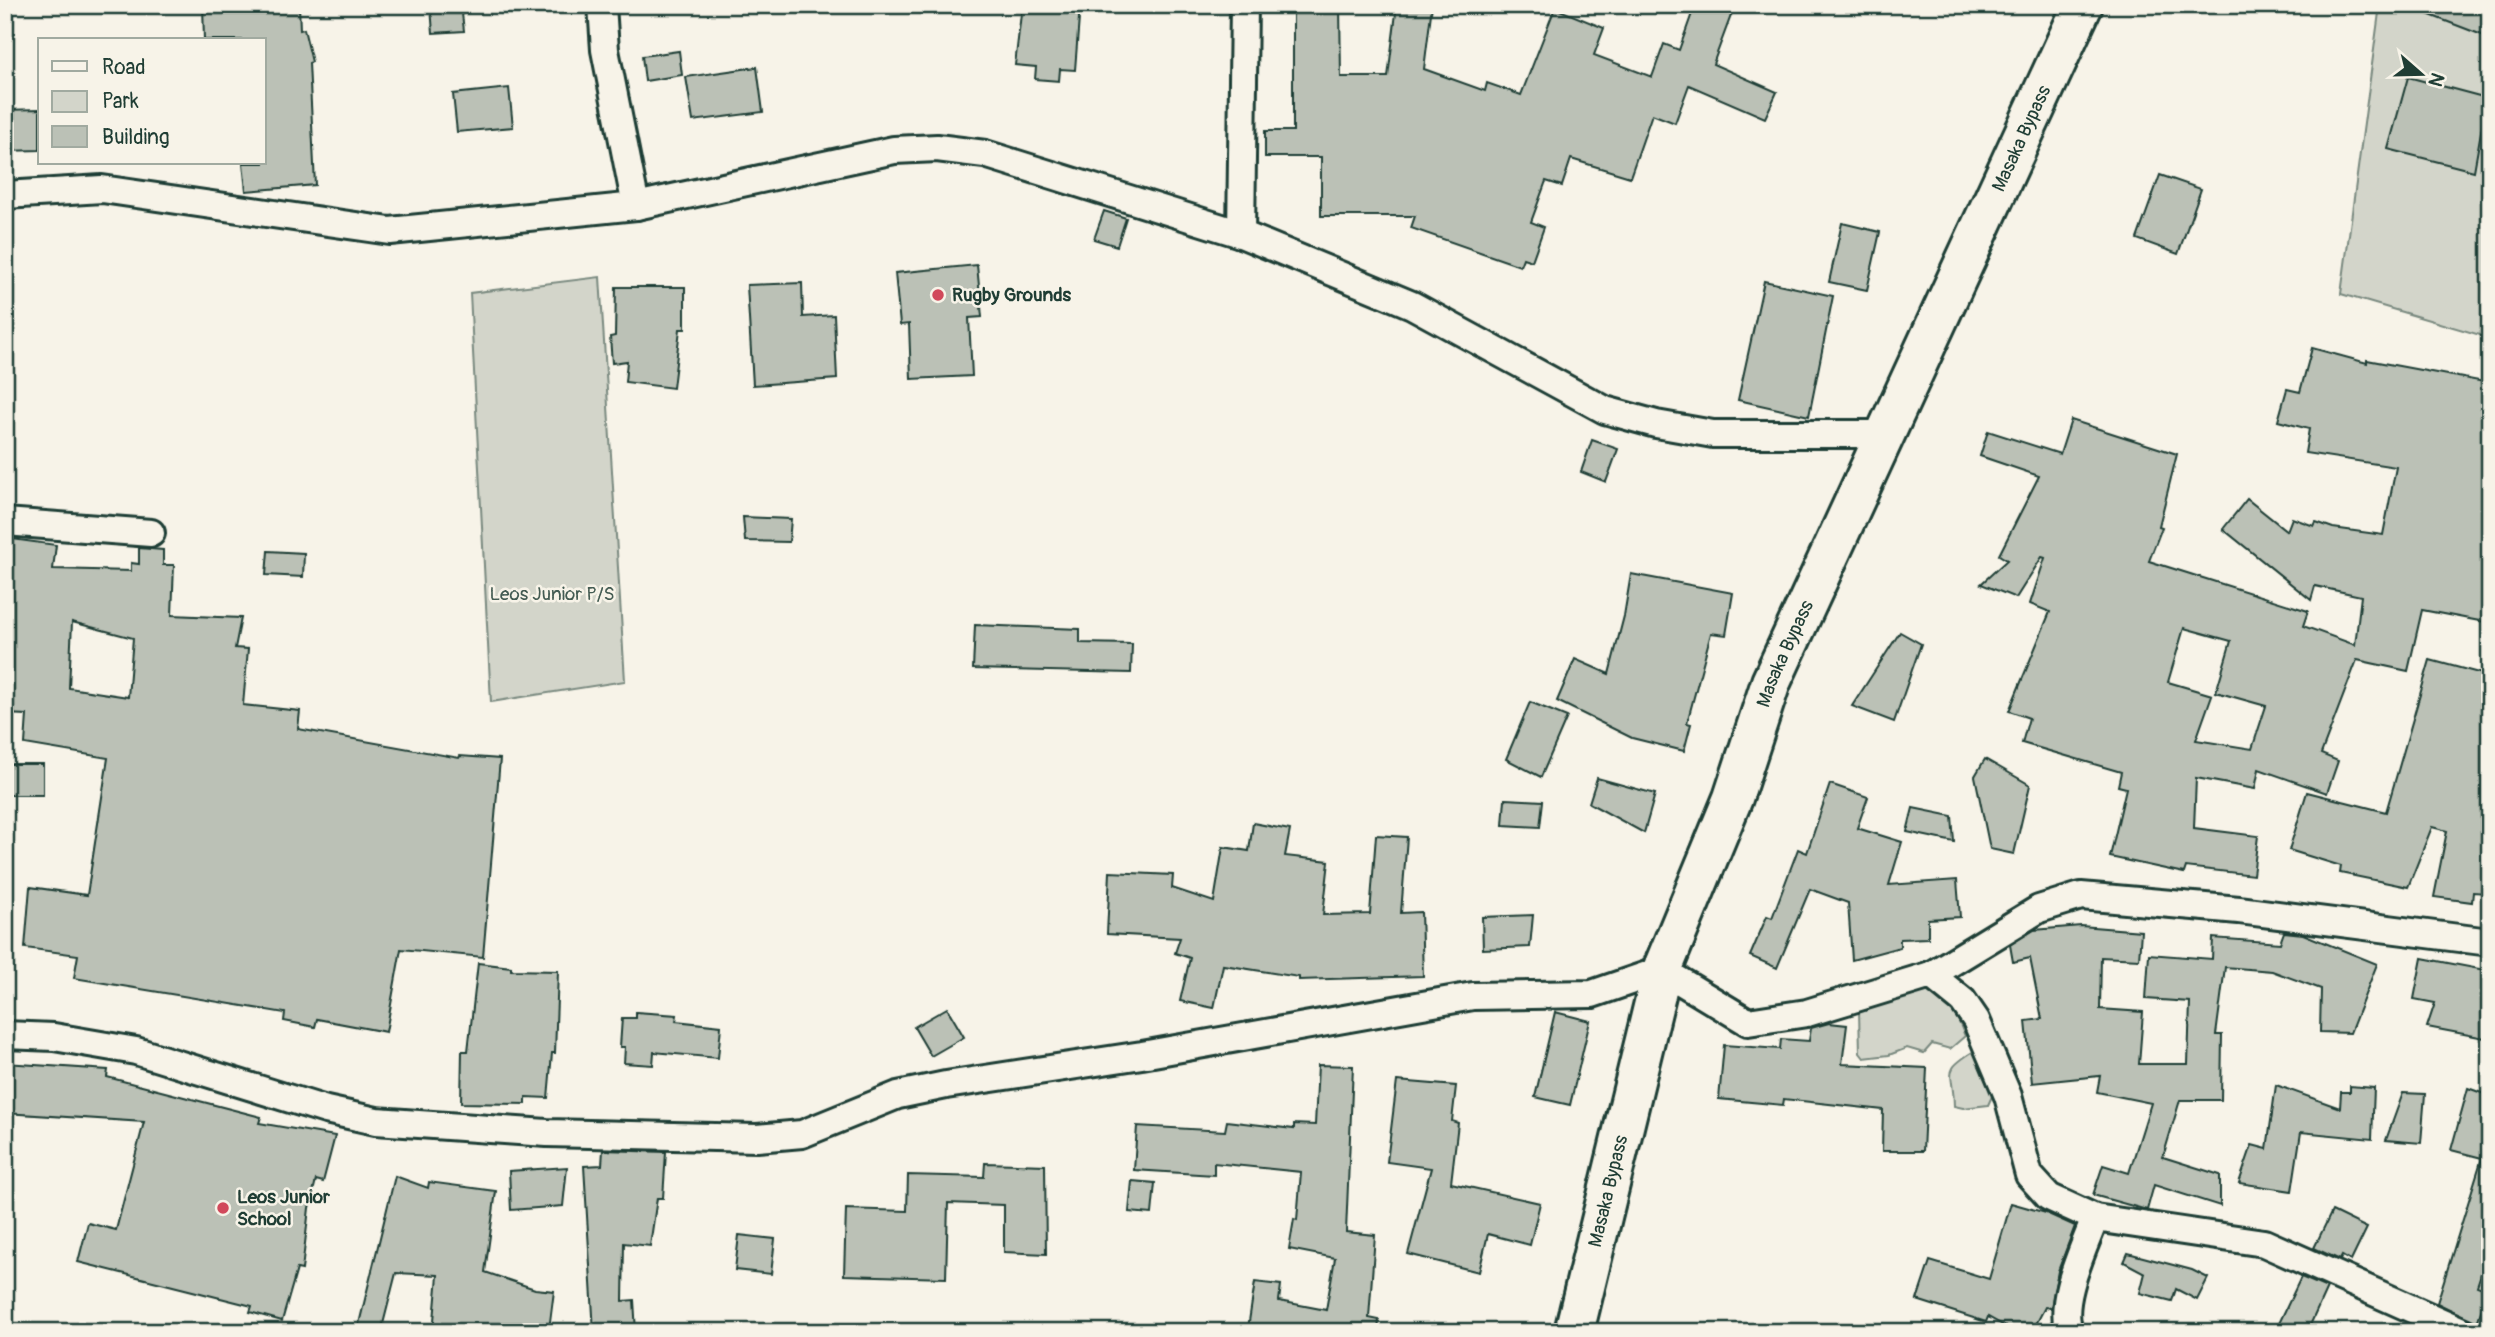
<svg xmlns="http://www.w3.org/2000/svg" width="2495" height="1337" font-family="Pangolin,sans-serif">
<rect width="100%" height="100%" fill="#f7f3e8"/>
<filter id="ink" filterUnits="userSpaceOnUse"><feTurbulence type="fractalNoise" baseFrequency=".0143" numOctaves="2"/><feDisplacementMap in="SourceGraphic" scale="14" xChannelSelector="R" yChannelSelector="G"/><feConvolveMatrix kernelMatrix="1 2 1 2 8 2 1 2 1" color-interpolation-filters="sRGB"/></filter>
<g filter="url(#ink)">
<g fill="#d3d5ca" stroke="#79897f" stroke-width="2">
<path d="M 2380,5 L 2439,5 L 2490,41 L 2490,338 L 2341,294 Z"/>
<path d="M 600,277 L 625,681 L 491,702 L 470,293 Z"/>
<path d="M 1925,989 L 1950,1001 L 1965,1036 L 1950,1049 L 1932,1044 L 1924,1053 L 1907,1048 L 1889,1055 L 1864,1058 L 1860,1053 L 1859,1009 Z"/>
<path d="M 1974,1051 L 1984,1051 L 1989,1086 L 1993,1094 L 1988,1105 L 1963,1108 L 1954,1106 C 1954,1071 1940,1072 1974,1051 Z"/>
</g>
<g fill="#bbc1b6" stroke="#1f3d34" stroke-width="2" fill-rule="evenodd">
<path d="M 203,5 L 299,5 L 300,30 L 304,29 L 312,62 L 309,63 L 315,185 L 246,191 L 243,163 L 264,163 L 264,40 L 204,40 Z"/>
<path d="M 450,5 L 461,5 L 464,31 L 433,33 L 431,7 Z"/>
<path d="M 1022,5 L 1080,5 L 1075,70 L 1060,69 L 1059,81 L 1035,79 L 1036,67 L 1015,65 Z"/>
<path d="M 1293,5 L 1340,5 L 1341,77 L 1388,77 L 1397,5 L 1432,5 L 1424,69 L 1485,91 L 1487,83 L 1521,95 L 1555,8 L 1604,28 L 1594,55 L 1652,77 L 1664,44 L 1679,50 L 1695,5 L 1721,5 L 1733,10 L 1713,64 L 1777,92 L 1765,118 L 1689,85 L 1675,123 L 1652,114 L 1630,177 L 1571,159 L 1562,186 L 1546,181 L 1531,222 L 1544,227 L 1532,261 L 1523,258 L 1520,266 L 1411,228 L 1415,216 L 1321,216 L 1321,157 L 1265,157 L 1265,131 L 1293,131 Z"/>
<path d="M 2409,5 L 2490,5 L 2490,38 L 2409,7 Z"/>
<path d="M 679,51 L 682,75 L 645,81 L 642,56 Z"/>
<path d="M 757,67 L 763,112 L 693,121 L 686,77 Z"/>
<path d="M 2408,77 L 2487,98 L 2474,171 L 2388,149 Z"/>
<path d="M 509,88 L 513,127 L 457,132 L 453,94 Z"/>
<path d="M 40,109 L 40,150 L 5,151 L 5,110 Z"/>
<path d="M 2160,175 L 2201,189 L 2178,254 L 2137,239 Z"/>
<path d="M 1104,211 L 1126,218 L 1117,246 L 1094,239 Z"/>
<path d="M 1842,223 L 1880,232 L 1867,290 L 1829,282 Z"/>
<path d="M 977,265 L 982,317 L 969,318 L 972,376 L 911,379 L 909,324 L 900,325 L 895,273 Z"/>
<path d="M 1764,281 L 1833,296 L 1809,416 L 1738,400 Z"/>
<path d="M 802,283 L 803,317 L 834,315 L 837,379 L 753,385 L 747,285 Z"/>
<path d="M 616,287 L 685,287 L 685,329 L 680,329 L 673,388 L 625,382 L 627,361 L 612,363 L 610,337 L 615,336 Z"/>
<path d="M 2312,348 L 2367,363 L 2367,360 L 2490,383 L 2490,473 L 2485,496 L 2490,500 L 2485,527 L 2490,527 L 2490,623 L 2422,610 L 2408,671 L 2357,660 L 2321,754 L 2338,761 L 2327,793 L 2259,769 L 2255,789 L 2196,778 L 2194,828 L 2258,836 L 2253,875 L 2186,867 L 2184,873 L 2110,857 L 2126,788 L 2118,786 L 2121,772 L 2022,743 L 2029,718 L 2009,711 L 2050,612 L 2030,604 L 2045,558 L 2042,557 L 2016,598 L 1981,584 L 2007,560 L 1999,555 L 2039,476 L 1980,456 L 1988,431 L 2060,454 L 2071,420 L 2177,454 L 2159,526 L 2162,527 L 2149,561 L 2308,611 L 2303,626 L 2355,645 L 2361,596 L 2315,586 L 2311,600 L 2223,529 L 2247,499 L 2287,531 L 2292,518 L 2314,526 L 2316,522 L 2333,528 L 2383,535 L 2396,467 L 2305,453 L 2309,429 L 2278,421 L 2287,389 L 2300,392 ZM 2184,628 L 2231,641 L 2216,692 L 2266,706 L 2252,749 L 2196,740 L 2212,695 L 2168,682 Z"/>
<path d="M 1592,440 L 1618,449 L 1606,482 L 1581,472 Z"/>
<path d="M 743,517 L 791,519 L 789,542 L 745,541 Z"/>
<path d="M 5,538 L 56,545 L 53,569 L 131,571 L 131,563 L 139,564 L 139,548 L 163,550 L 163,565 L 174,565 L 172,615 L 241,618 L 235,648 L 248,649 L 243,705 L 300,711 L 298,729 L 459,758 L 460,756 L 500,759 L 483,957 L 401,949 L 386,1032 L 317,1019 L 315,1027 L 284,1021 L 285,1013 L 74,978 L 78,955 L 25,948 L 30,887 L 87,895 L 108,758 L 25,744 L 27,715 L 5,714 ZM 72,622 L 133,638 L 128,697 L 69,688 Z"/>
<path d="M 268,551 L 304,553 L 303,577 L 266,575 Z"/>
<path d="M 1631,574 L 1733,593 L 1726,635 L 1711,633 L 1687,723 L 1691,724 L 1684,751 L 1632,738 L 1557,701 L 1575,659 L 1609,674 L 1624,616 Z"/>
<path d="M 975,625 L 1080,629 L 1080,643 L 1132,644 L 1131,673 L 973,669 Z"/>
<path d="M 1900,632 L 1921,644 L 1894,722 L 1852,706 Z"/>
<path d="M 2430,660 L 2490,676 L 2490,871 L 2487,893 L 2473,892 L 2472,902 L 2434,897 L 2447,831 L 2432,827 L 2408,887 L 2340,873 L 2341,866 L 2289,850 L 2307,792 L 2386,812 Z"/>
<path d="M 1530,702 L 1567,717 L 1541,777 L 1506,759 Z"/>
<path d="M 1985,759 L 2030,785 L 2014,854 L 1990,849 L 1975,776 Z"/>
<rect x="5" y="764" width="38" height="31"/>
<path d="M 1597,778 L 1655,794 L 1644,833 L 1589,803 Z"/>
<path d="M 1830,784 L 1868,797 L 1857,828 L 1902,842 L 1889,885 L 1957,880 L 1960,917 L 1928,919 L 1928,938 L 1900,939 L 1900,947 L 1852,960 L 1848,903 L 1810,889 L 1777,968 L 1750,956 L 1767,916 L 1772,918 L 1798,849 L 1807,853 Z"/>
<path d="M 1505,799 L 1543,801 L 1540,827 L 1503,825 Z"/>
<path d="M 1913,808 L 1952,816 L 1954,842 L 1907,832 Z"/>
<path d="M 1253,823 L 1290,830 L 1285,856 L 1329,861 L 1323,915 L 1370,914 L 1376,835 L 1407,837 L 1401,913 L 1421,912 L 1423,976 L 1299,980 L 1299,977 L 1223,965 L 1214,1008 L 1180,1001 L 1190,958 L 1175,953 L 1180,938 L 1107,934 L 1110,872 L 1173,875 L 1172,888 L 1214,902 L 1223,847 L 1249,851 Z"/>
<path d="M 1533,915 L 1530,947 L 1483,949 L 1482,917 Z"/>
<path d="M 2081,926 L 2141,931 L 2139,959 L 2101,957 L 2100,1009 L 2143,1012 L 2139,1064 L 2188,1064 L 2190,1002 L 2146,999 L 2149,954 L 2212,959 L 2213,938 L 2280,943 L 2284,932 L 2303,934 L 2377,964 L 2350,1033 L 2320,1032 L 2321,989 L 2272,971 L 2225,967 L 2216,1035 L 2222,1035 L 2221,1100 L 2180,1100 L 2163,1157 L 2220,1175 L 2220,1206 L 2154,1185 L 2147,1210 L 2093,1195 L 2103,1165 L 2129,1173 L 2151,1103 L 2097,1092 L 2100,1076 L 2032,1083 L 2026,1021 L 2042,1019 L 2030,958 L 2013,962 L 2010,945 L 2034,930 Z"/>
<path d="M 2422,958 L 2490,971 L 2490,1039 L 2427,1027 L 2435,1003 L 2414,999 Z"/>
<path d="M 478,963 L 511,967 L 511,970 L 558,971 L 555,1053 L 552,1053 L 548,1098 L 526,1097 L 526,1104 L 461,1103 L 462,1051 L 468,1051 Z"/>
<path d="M 947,1008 L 964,1037 L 931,1056 L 914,1027 Z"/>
<path d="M 636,1012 L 677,1015 L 676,1021 L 721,1026 L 718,1058 L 654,1052 L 653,1065 L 624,1063 L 625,1047 L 620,1047 L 622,1018 L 636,1018 Z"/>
<path d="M 1555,1012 L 1590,1021 L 1570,1105 L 1535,1097 Z"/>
<path d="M 1829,1023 L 1847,1025 L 1842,1064 L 1927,1068 L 1923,1151 L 1882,1151 L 1883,1110 L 1784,1099 L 1783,1105 L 1719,1099 L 1724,1045 L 1780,1049 L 1781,1039 L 1809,1041 L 1811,1028 Z"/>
<path d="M 5,1063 L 108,1070 L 107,1077 L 261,1117 L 259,1123 L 335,1136 L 323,1182 L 316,1180 L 309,1208 L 302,1270 L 297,1269 L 282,1321 L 250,1312 L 252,1306 L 78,1262 L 88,1223 L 116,1230 L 144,1122 L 5,1113 Z"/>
<path d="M 1318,1065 L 1353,1066 L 1346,1232 L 1375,1235 L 1369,1318 L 1379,1320 L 1378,1332 L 1276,1332 L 1248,1328 L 1255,1282 L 1281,1285 L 1279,1301 L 1326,1310 L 1335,1258 L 1289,1249 L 1294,1219 L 1297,1220 L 1301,1172 L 1214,1163 L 1214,1175 L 1134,1170 L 1137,1126 L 1225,1131 L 1227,1121 L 1294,1129 L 1294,1124 L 1315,1125 Z"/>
<path d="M 1397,1081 L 1456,1086 L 1452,1121 L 1458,1123 L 1451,1183 L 1540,1203 L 1530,1245 L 1488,1234 L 1479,1272 L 1408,1254 L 1431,1168 L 1387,1162 Z"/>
<path d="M 2276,1085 L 2340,1108 L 2341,1092 L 2350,1092 L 2350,1086 L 2374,1088 L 2372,1139 L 2301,1132 L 2292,1191 L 2239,1183 L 2252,1145 L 2267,1149 Z"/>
<path d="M 2468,1088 L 2490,1096 L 2490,1212 L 2483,1231 L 2490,1233 L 2490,1247 L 2477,1286 L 2488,1290 L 2477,1323 L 2437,1303 L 2482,1158 L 2451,1150 Z"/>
<path d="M 2403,1093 L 2425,1094 L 2421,1143 L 2386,1140 Z"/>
<path d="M 603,1150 L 666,1152 L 663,1198 L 657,1198 L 650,1246 L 624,1243 L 623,1301 L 634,1300 L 636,1332 L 594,1332 L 584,1166 L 602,1165 Z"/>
<path d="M 985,1163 L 1045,1165 L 1046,1254 L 1004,1252 L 1004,1205 L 948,1203 L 946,1278 L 844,1275 L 846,1209 L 907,1211 L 908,1175 L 984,1177 Z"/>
<path d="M 567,1167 L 563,1206 L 511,1210 L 509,1171 Z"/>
<path d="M 395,1176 L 428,1188 L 429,1182 L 496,1191 L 485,1272 L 535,1289 L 554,1291 L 549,1330 L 497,1324 L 494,1332 L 433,1332 L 438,1275 L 396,1273 L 381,1332 L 357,1332 Z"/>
<path d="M 1132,1181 L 1155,1183 L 1152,1214 L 1129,1212 Z"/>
<path d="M 2011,1203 L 2046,1213 L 2075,1226 L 2058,1271 L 2051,1308 L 2045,1307 L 2032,1332 L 2015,1332 L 1988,1317 L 1986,1322 L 1917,1300 L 1930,1261 L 1989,1279 Z"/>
<path d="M 2332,1211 L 2367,1228 L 2351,1261 L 2342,1256 L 2340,1260 L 2314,1248 Z"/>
<path d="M 739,1235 L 775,1239 L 771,1274 L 735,1270 Z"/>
<path d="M 2128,1253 L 2192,1270 L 2208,1278 L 2197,1300 L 2176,1289 L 2172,1301 L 2140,1293 L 2145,1273 L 2124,1262 Z"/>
<path d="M 2301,1277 L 2327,1288 L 2307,1332 L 2275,1332 Z"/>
</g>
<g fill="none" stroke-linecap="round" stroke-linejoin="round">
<defs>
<g id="minor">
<path d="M 602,5 L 605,50 L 636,206"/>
<path d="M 5,195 L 102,189 L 390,231 L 636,206 L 894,150 L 937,148 L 985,154 L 1241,234 L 1412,305 L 1605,410 L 1656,424 L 1713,434 L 1888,434"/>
<path d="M 1241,234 L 1244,5"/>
<path d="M 5,522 L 151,533"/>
<path d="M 1931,975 L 1963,1001 L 1976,1020 L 2008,1096 L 2029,1175 L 2049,1197 L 2095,1218 L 2264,1243 L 2464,1332"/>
<path d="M 5,1035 L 54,1037 L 136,1051 L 326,1110 L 376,1121 L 547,1133 L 757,1138 L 802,1134 L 898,1095 L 946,1085 L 1142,1055 L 1473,996 L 1592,994 L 1662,970 L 1748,1022 L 1807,1013 L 1931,975 L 2039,909 L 2081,896 L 2239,910 L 2490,942"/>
<path d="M 2070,1332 C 2056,1304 2085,1246 2095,1218"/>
</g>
<g id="trunk">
<path id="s1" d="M 1574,1332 L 1662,970 L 1733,798 L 1771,682 L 2083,5"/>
</g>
</defs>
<use href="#minor" stroke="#1f3d34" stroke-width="32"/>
<use href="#trunk" stroke="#1f3d34" stroke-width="44"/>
<use href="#minor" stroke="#f7f3e8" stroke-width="26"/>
<use href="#trunk" stroke="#f7f3e8" stroke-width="38"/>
</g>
</g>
<g fill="#d1495b" stroke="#f7f3e8" stroke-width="2.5">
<circle cx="938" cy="295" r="7"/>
<circle cx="223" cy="1208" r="7"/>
</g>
<g text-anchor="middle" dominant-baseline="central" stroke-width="5" stroke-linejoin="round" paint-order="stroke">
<g font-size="19" fill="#1f3d34" stroke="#f7f3e8">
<text stroke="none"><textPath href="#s1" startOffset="1279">Masaka Bypass</textPath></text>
<text stroke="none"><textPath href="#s1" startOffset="712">Masaka Bypass</textPath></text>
<text stroke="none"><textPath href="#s1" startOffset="145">Masaka Bypass</textPath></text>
</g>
<g font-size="19" font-weight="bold" fill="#1f3d34" stroke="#f7f3e8" text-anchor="start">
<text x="952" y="295">Rugby Grounds</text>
<text x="237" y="1197">Leos Junior<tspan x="237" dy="22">School</tspan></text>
</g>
<g font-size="19" fill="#435b52" stroke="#f7f3e8">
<text x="552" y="594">Leos Junior P/S</text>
</g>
</g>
<rect width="2495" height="1337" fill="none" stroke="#f7f3e8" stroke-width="28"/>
<rect x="14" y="14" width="2467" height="1309" fill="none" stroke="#1f3d34" stroke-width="2.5" filter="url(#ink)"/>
<rect x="38" y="38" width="228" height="126" fill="#f7f3e8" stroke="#a1aaa0" stroke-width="2"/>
<rect x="52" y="61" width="35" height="10" fill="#f7f3e8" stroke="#a1aaa0" stroke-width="2"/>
<text x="102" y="74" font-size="21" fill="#1f3d34">Road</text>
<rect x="52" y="91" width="35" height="21" fill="#d3d5ca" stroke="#a1aaa0" stroke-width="2"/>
<text x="102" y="108" font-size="21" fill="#1f3d34">Park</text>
<rect x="52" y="126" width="35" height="21" fill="#bbc1b6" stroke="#a1aaa0" stroke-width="2"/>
<text x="102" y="144" font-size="21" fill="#1f3d34">Building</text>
<g transform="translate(2421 74) rotate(110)" stroke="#f7f3e8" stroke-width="5" paint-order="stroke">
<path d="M0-5L12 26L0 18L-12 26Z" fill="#1f3d34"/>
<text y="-10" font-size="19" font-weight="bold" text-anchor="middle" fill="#1f3d34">N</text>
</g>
</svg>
